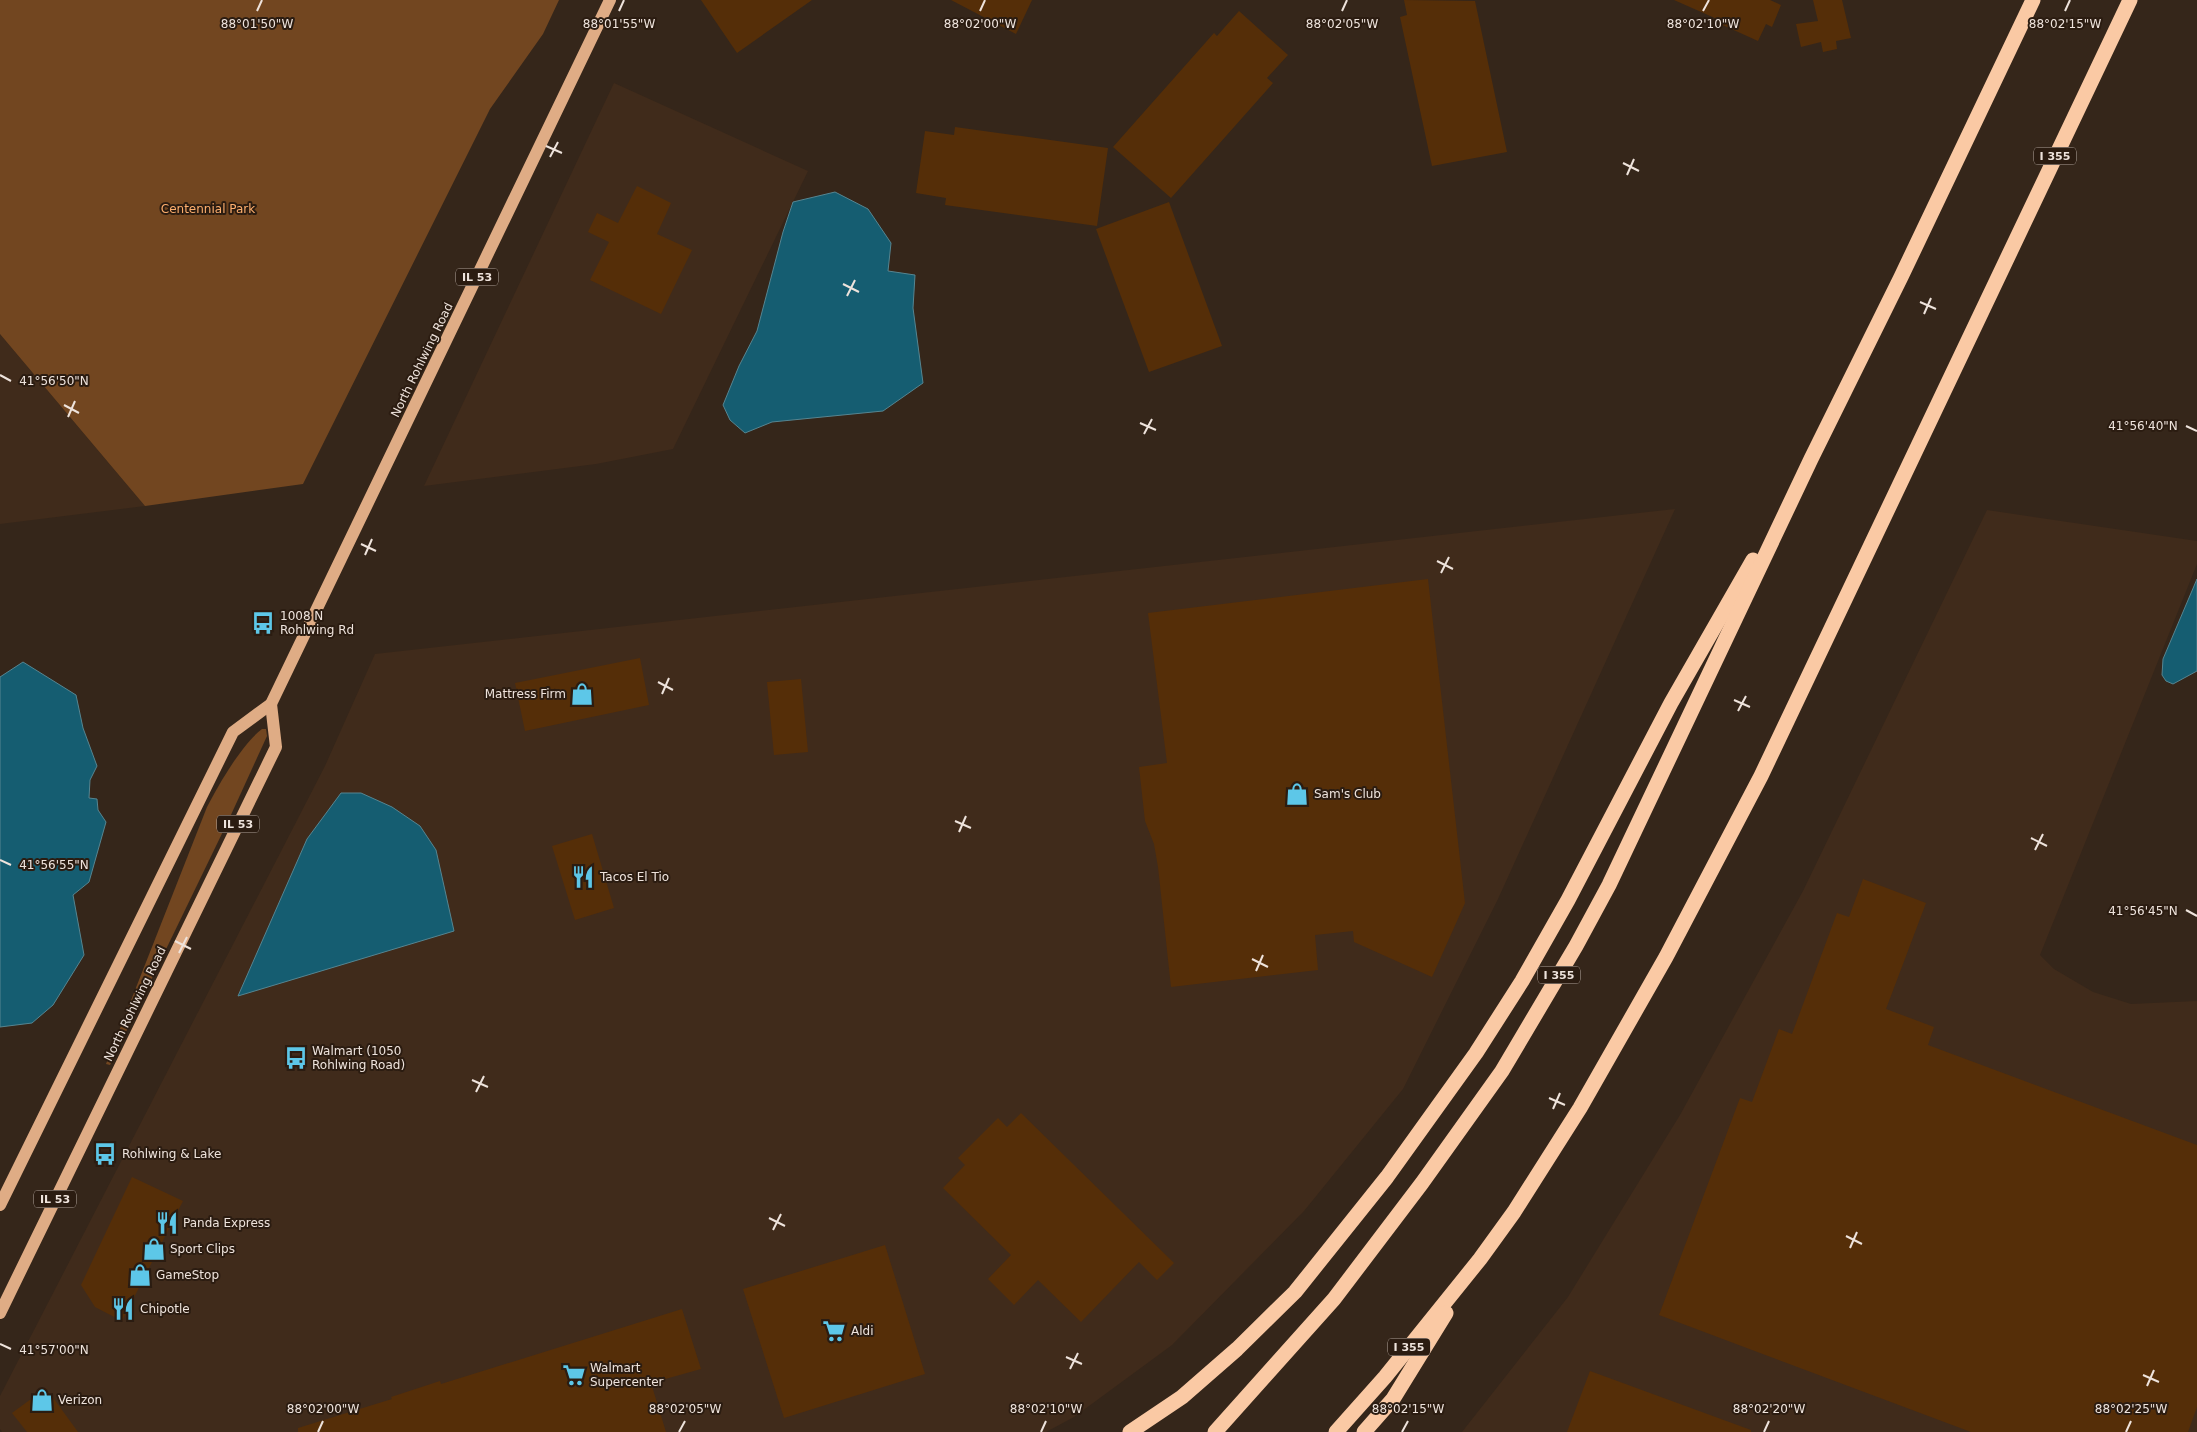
<svg xmlns="http://www.w3.org/2000/svg" width="2197" height="1432" font-family="'DejaVu Sans',sans-serif">
<rect width="100%" height="100%" fill="#35261a"/>
<g fill="#402b1b">
<path d="M 614,83 L 808,171 L 673,449 L 596,464 L 424,486 Z"/>
<path d="M 0,334 L 145,506 L 0,524 Z"/>
<path d="M 1675,509 L 1498,899 L 1403,1089 L 1304,1211 L 1172,1345 L 1074,1417 L 1046,1432 L 2,1432 L 0,1429 L 0,1396 L 325,766 L 375,654 Z"/>
<path d="M 1987,510 L 2197,541 L 2197,564 L 2040,955 L 2054,969 L 2093,992 L 2131,1004 L 2197,1001 L 2197,1432 L 1462,1432 L 1568,1297 L 1680,1115 L 1803,891 Z"/>
</g>
<g fill="#724620">
<path d="M 0,0 L 559,0 L 543,34 L 490,109 L 303,484 L 145,506 L 0,334 Z"/>
<path d="M 262,729 L 266,729 L 267,736 L 230,817 L 110,1065 L 106,1064 L 207,807 C 219,784 242,744 262,729 Z"/>
</g>
<g fill="#155d71" stroke="#568591">
<path d="M 835,192 L 868,209 L 891,243 L 888,271 L 915,275 L 913,308 L 923,383 L 883,411 L 772,422 L 745,433 L 730,420 L 723,405 L 739,366 L 757,331 L 783,232 L 793,202 Z"/>
<path d="M 2197,579 L 2197,671 L 2173,684 L 2166,681 L 2162,675 L 2163,659 Z"/>
<path d="M 23,662 L 76,695 L 83,728 L 97,766 L 90,780 L 89,798 L 97,799 L 98,810 L 106,822 L 89,882 L 73,895 L 84,955 L 53,1005 L 32,1023 L 0,1027 L 0,677 Z"/>
<path d="M 341,793 L 361,793 L 392,807 L 420,826 L 436,850 L 454,931 L 238,996 L 307,839 Z"/>
</g>
<g fill="#552e08">
<path d="M 701,0 L 812,0 L 737,53 Z"/>
<path d="M 951,0 L 1032,0 L 1016,34 Z"/>
<path d="M 1404,0 L 1475,1 L 1507,152 L 1432,166 L 1400,17 L 1407,15 Z"/>
<path d="M 1674,0 L 1770,0 L 1781,5 L 1772,27 L 1766,24 L 1758,41 L 1716,22 L 1717,19 Z"/>
<path d="M 1813,0 L 1842,0 L 1851,38 L 1836,41 L 1837,49 L 1823,52 L 1821,42 L 1801,47 L 1796,24 L 1818,21 Z"/>
<path d="M 1239,11 L 1288,55 L 1267,78 L 1273,83 L 1171,198 L 1113,147 L 1214,33 L 1217,36 Z"/>
<path d="M 955,127 L 1108,148 L 1097,226 L 945,205 L 946,198 L 916,193 L 925,131 L 954,135 Z"/>
<path d="M 637,186 L 671,203 L 657,234 L 692,250 L 661,314 L 590,280 L 609,242 L 588,232 L 597,213 L 618,223 Z"/>
<path d="M 1169,202 L 1222,346 L 1149,372 L 1096,229 Z"/>
<path d="M 1428,579 L 1465,903 L 1432,977 L 1354,942 L 1353,931 L 1315,935 L 1318,970 L 1171,987 L 1158,867 L 1154,844 L 1145,821 L 1139,767 L 1167,763 L 1148,613 Z"/>
<path d="M 640,658 L 649,705 L 525,731 L 515,683 Z"/>
<path d="M 801,679 L 808,752 L 774,755 L 767,682 Z"/>
<path d="M 592,834 L 614,908 L 575,920 L 552,846 Z"/>
<path d="M 1863,879 L 1926,903 L 1886,1009 L 1934,1027 L 1928,1045 L 2197,1145 L 2197,1407 L 2188,1432 L 1971,1432 L 1659,1315 L 1740,1098 L 1752,1102 L 1779,1029 L 1792,1034 L 1837,913 L 1849,917 Z"/>
<path d="M 1021,1113 L 1174,1263 L 1157,1280 L 1139,1262 L 1081,1322 L 1038,1280 L 1014,1305 L 988,1279 L 1011,1255 L 943,1188 L 965,1165 L 958,1158 L 998,1118 L 1007,1127 Z"/>
<path d="M 132,1177 L 183,1201 L 122,1321 L 95,1307 L 81,1285 Z"/>
<path d="M 885,1245 L 925,1374 L 784,1418 L 743,1289 Z"/>
<path d="M 682,1309 L 701,1369 L 651,1383 L 666,1432 L 298,1432 L 298,1428 L 392,1399 L 391,1397 L 440,1381 L 441,1384 Z"/>
<path d="M 1590,1371 L 1751,1430 L 1751,1432 L 1567,1432 Z"/>
<path d="M 46,1388 L 78,1432 L 27,1432 L 12,1413 Z"/>
</g>
<g fill="none" stroke-linecap="round" stroke-linejoin="round">
<g stroke="#dfac85" stroke-width="12">
<path d="M 0,1205 L 233,732 L 271,704 L 610,0"/>
<path d="M 0,1313 L 276,747 L 271,704"/>
</g>
<g stroke="#fac9a4" stroke-width="15">
<path d="M 1130,1432 L 1182,1397 L 1237,1349 L 1295,1292 L 1387,1177 L 1476,1053 L 1522,981 L 1568,900 L 1671,703 L 1753,560"/>
<path d="M 1215,1432 L 1334,1299 L 1422,1183 L 1502,1071 L 1576,946 L 1609,885 L 1811,459 L 1901,277 L 2033,0"/>
<path d="M 1336,1432 L 1385,1377 L 1480,1259 L 1514,1212 L 1580,1108 L 1666,957 L 1761,776 L 2130,0"/>
<path d="M 1364,1432 L 1393,1399 L 1446,1313"/>
</g>
</g>
<path fill="none" stroke="#eee3dc" stroke-width="2" d="M 257,11 L 262,0M 619,11 L 624,0M 980,11 L 985,0M 1342,11 L 1347,0M 1703,11 L 1709,0M 2065,11 L 2070,0M 546,146 L 562,153M 550,157 L 558,142M 1623,163 L 1639,171M 1627,175 L 1634,159M 843,284 L 859,292M 847,296 L 855,280M 1920,302 L 1936,309M 1924,314 L 1931,298M 0,375 L 11,381M 64,405 L 79,413M 68,417 L 75,401M 1140,423 L 1156,430M 2186,426 L 2197,431M 1144,434 L 1152,419M 361,544 L 376,551M 365,555 L 372,539M 1437,561 L 1453,569M 1441,573 L 1449,557M 658,682 L 673,690M 662,694 L 669,678M 1734,700 L 1750,707M 1738,711 L 1746,696M 955,821 L 971,828M 959,832 L 966,816M 2031,838 L 2047,846M 2035,850 L 2043,834M 0,860 L 11,865M 2186,910 L 2197,916M 175,941 L 191,949M 179,953 L 187,937M 1252,959 L 1268,967M 1256,971 L 1263,955M 472,1080 L 488,1087M 476,1092 L 484,1076M 1549,1098 L 1565,1105M 1553,1109 L 1560,1093M 769,1218 L 785,1226M 773,1230 L 781,1214M 1846,1236 L 1862,1244M 1850,1248 L 1857,1232M 0,1344 L 11,1349M 1066,1357 L 1082,1364M 1070,1369 L 1078,1353M 2143,1375 L 2159,1382M 2147,1386 L 2154,1370M 318,1432 L 323,1421M 679,1432 L 685,1421M 1041,1432 L 1046,1421M 1402,1432 L 1408,1421M 1764,1432 L 1769,1421M 2126,1432 L 2131,1421"/>
<defs>
<symbol id="bus-bare" viewBox="-9 -9 18 18"><path d="M-5-6H5V4H4V6H2V4H-2V6H-4V4H-5ZM-3.5-4V0h7V-4ZM-3.5 1.2v1.5H-2V1.2ZM2 1.2v1.5H3.5V1.2Z" fill="#5dc7e8" stroke="#2b1c11" stroke-width="2.5" paint-order="stroke"/></symbol>
<symbol id="shop-bare" viewBox="-9 -9 18 18"><path d="M-5-2.5h2.3a2.7 3.5 0 0 1 5.4 0H5L5.5 6h-11ZM-1.5-2.5h3a1.5 2.3 0 0 0-3 0Z" fill="#5dc7e8" stroke="#2b1c11" stroke-width="2.5" paint-order="stroke"/></symbol>
<symbol id="restaurant-bare" viewBox="-9 -9 18 18"><path d="M-5-6h1v4h1v-4h1v4h1v-4h1v5L-1.5 .5V6h-2V.5L-5-1ZM5-6V6H3V1.5H1.5Q1.5-4 5-6Z" fill="#5dc7e8" stroke="#2b1c11" stroke-width="2.5" paint-order="stroke"/></symbol>
<symbol id="supermarket-bare" viewBox="-9 -9 18 18"><path d="M-6-5.5h2.5l.6 2H6L4.5 2H-2.5L-4.4-4H-6ZM-1.5 3.2a1.3 1.3 0 1 0 .1 0ZM3 3.2a1.3 1.3 0 1 0 .1 0Z" fill="#5dc7e8" stroke="#2b1c11" stroke-width="2.5" paint-order="stroke"/></symbol>
</defs>
<g fill-rule="evenodd">
<use href="#bus-bare" x="247" y="607" width="32" height="32"/>
<use href="#shop-bare" x="566" y="678" width="32" height="32"/>
<use href="#shop-bare" x="1281" y="778" width="32" height="32"/>
<use href="#restaurant-bare" x="567" y="861" width="32" height="32"/>
<use href="#bus-bare" x="280" y="1042" width="32" height="32"/>
<use href="#bus-bare" x="89" y="1138" width="32" height="32"/>
<use href="#restaurant-bare" x="151" y="1207" width="32" height="32"/>
<use href="#shop-bare" x="138" y="1233" width="32" height="32"/>
<use href="#shop-bare" x="124" y="1259" width="32" height="32"/>
<use href="#restaurant-bare" x="107" y="1293" width="32" height="32"/>
<use href="#supermarket-bare" x="818" y="1315" width="32" height="32"/>
<use href="#supermarket-bare" x="558" y="1359" width="32" height="32"/>
<use href="#shop-bare" x="26" y="1384" width="32" height="32"/>
</g>
<g text-anchor="middle" dominant-baseline="central" stroke-width="4" stroke-linejoin="round" paint-order="stroke">
<g fill="#2b1c11" stroke="#b4a79f" stroke-width="1">
<rect x="2034" y="147.5" width="42" height="17" rx="4"/>
<rect x="456" y="268.5" width="42" height="17" rx="4"/>
<rect x="217" y="815.5" width="42" height="17" rx="4"/>
<rect x="1538" y="966.5" width="42" height="17" rx="4"/>
<rect x="34" y="1190.5" width="42" height="17" rx="4"/>
<rect x="1388" y="1338.5" width="42" height="17" rx="4"/>
</g>
<g font-size="11" font-weight="bold" fill="#eee3dc">
<text x="2055" y="156">I 355</text>
<text x="477" y="277">IL 53</text>
<text x="238" y="824">IL 53</text>
<text x="1559" y="975">I 355</text>
<text x="55" y="1199">IL 53</text>
<text x="1409" y="1347">I 355</text>
</g>
<g font-size="12" fill="#feaf6e" stroke="#2b1c11">
<text x="208" y="209">Centennial Park</text>
</g>
<g font-size="12" fill="#eee3dc" stroke="#2b1c11">
<text transform="translate(422 360) rotate(-64)">North Rohlwing Road</text>
<text transform="translate(135 1004) rotate(-64)">North Rohlwing Road</text>
</g>
<g font-size="12" fill="#eee3dc" stroke="#2b1c11" text-anchor="start">
<text x="280" y="616">1008 N<tspan x="280" dy="14">Rohlwing Rd</tspan></text>
<text x="566" y="694" text-anchor="end">Mattress Firm</text>
<text x="1314" y="794">Sam's Club</text>
<text x="600" y="877">Tacos El Tio</text>
<text x="312" y="1051">Walmart (1050<tspan x="312" dy="14">Rohlwing Road)</tspan></text>
<text x="122" y="1154">Rohlwing &amp; Lake</text>
<text x="183" y="1223">Panda Express</text>
<text x="170" y="1249">Sport Clips</text>
<text x="156" y="1275">GameStop</text>
<text x="140" y="1309">Chipotle</text>
<text x="851" y="1331">Aldi</text>
<text x="590" y="1368">Walmart<tspan x="590" dy="14">Supercenter</tspan></text>
<text x="58" y="1400">Verizon</text>
</g>
</g>
<g font-size="12" text-anchor="middle" fill="#eee3dc" stroke="#2b1c11" stroke-width="4" stroke-linejoin="round" paint-order="stroke">
<text x="257" y="28">88°01'50"W</text>
<text x="980" y="28">88°02'00"W</text>
<text x="1342" y="28">88°02'05"W</text>
<text x="1703" y="28">88°02'10"W</text>
<text x="2065" y="28">88°02'15"W</text>
<text x="619" y="28">88°01'55"W</text>
<text x="54" y="385">41°56'50"N</text>
<text x="2143" y="430">41°56'40"N</text>
<text x="54" y="869">41°56'55"N</text>
<text x="2143" y="915">41°56'45"N</text>
<text x="54" y="1354">41°57'00"N</text>
<text x="323" y="1413">88°02'00"W</text>
<text x="685" y="1413">88°02'05"W</text>
<text x="1046" y="1413">88°02'10"W</text>
<text x="1408" y="1413">88°02'15"W</text>
<text x="1769" y="1413">88°02'20"W</text>
<text x="2131" y="1413">88°02'25"W</text>
</g>
</svg>
